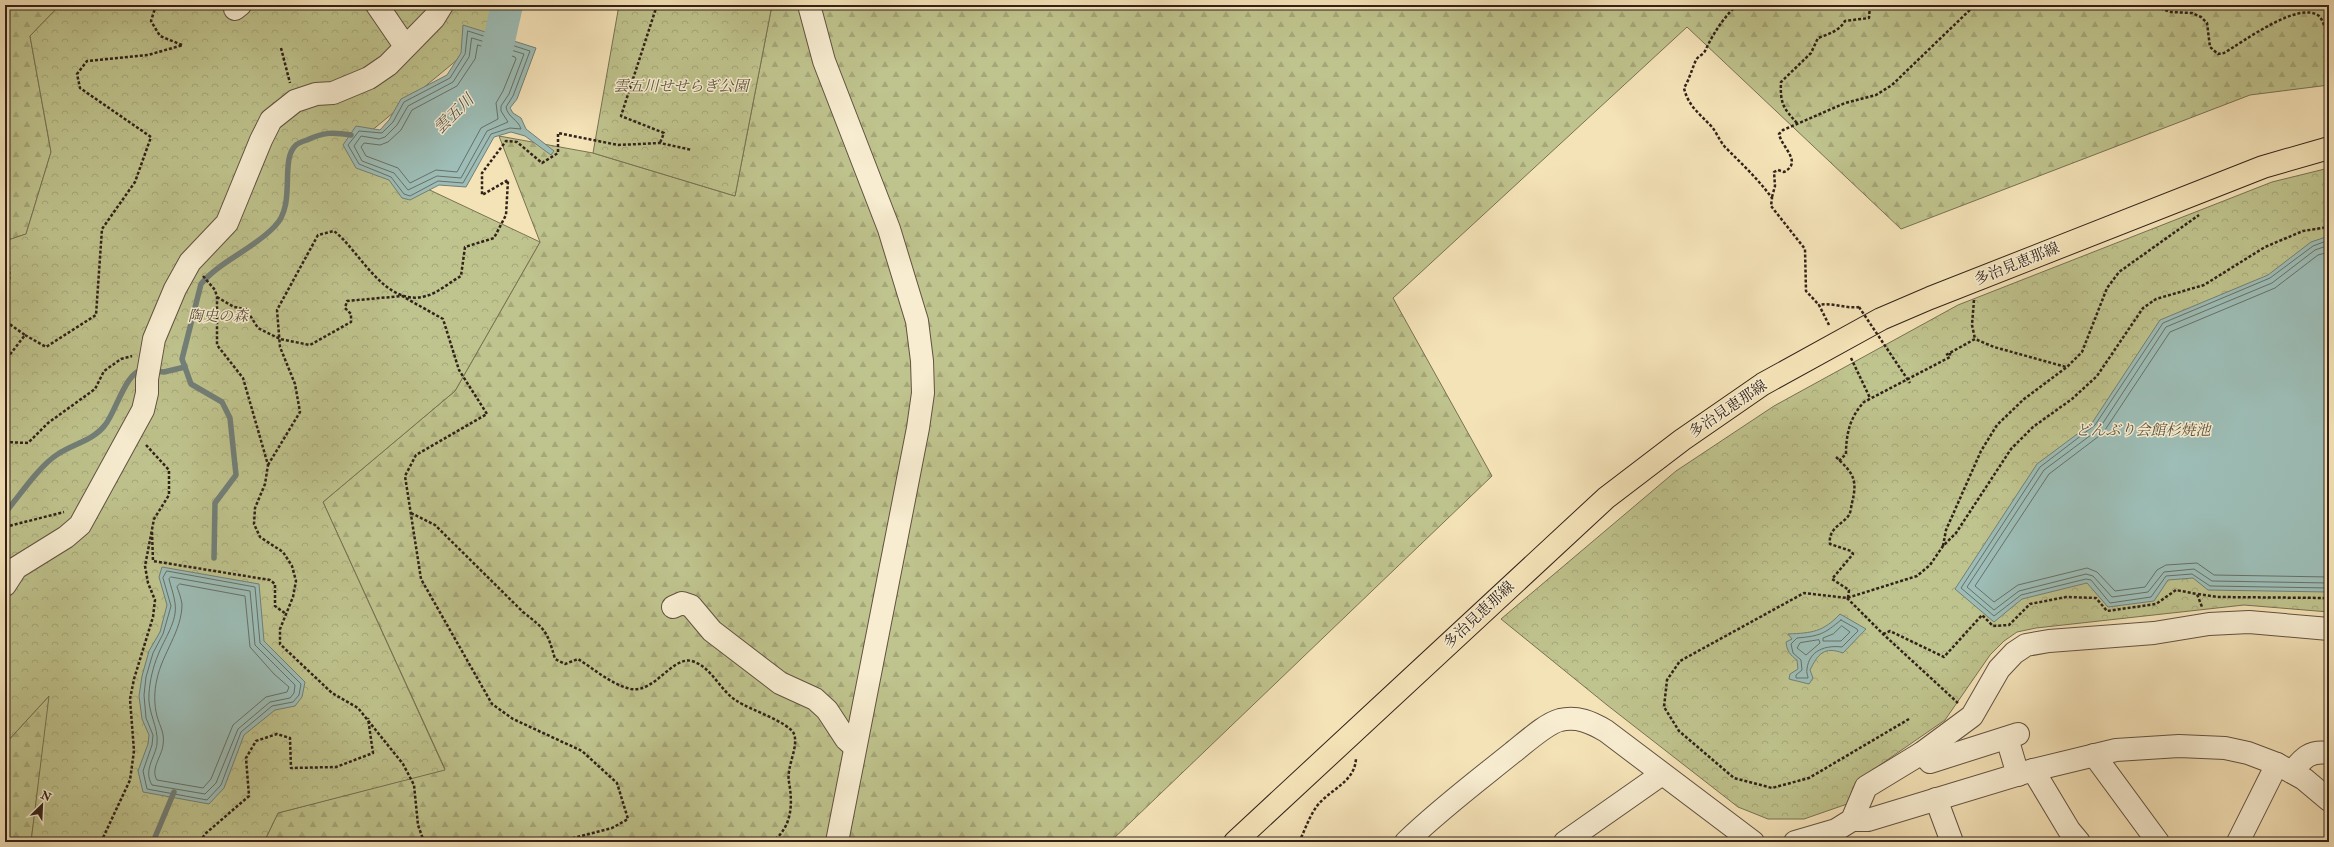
<svg xmlns="http://www.w3.org/2000/svg" width="2334" height="847" font-family="'IM FELL Double Pica','Noto Serif JP',serif">
<defs>
<pattern id="forest-firs" width="22" height="20" patternUnits="userSpaceOnUse"><rect width="22" height="20" fill="#bfc38d"/><path d="M5 1l3.5 6h-7zM16 11l3.5 6h-7z" fill="#a5a779"/></pattern>
<pattern id="park-crowns" width="20" height="18" patternUnits="userSpaceOnUse"><rect width="20" height="18" fill="#bfc38d"/><path d="M2 6a3 3 0 1 1 6 0M12 15a3 3 0 1 1 6 0" fill="none" stroke="#a5a779"/></pattern>
</defs>
<rect width="100%" height="100%" fill="#f5e3b8"/>
<filter id="stains"><feTurbulence type="fractalNoise" baseFrequency=".005" numOctaves="4"/><feColorMatrix values="0 0 0 0 .2 0 0 0 0 .09 0 0 0 0 .02 0 0 0 .5 -.17"/></filter>
<radialGradient id="worn" r=".72"><stop offset=".6" stop-color="#630" stop-opacity="0"/><stop offset="1" stop-color="#630" stop-opacity=".3"/></radialGradient>
<g fill="url(#forest-firs)" stroke="#787254">
<path d="M 5,5 L 60,5 L 30,36 L 51,152 L 26,234 L 5,241 Z"/>
<path d="M 772,5 L 2329,5 L 2329,85 L 2250,95 L 1901,229 L 1687,27 L 1393,298 L 1492,476 L 1110,842 L 264,842 L 278,813 L 445,769 L 323,502 L 455,391 L 540,242 L 499,136 L 593,153 L 735,196 Z"/>
<path d="M 50,695 L 31,842 L 5,842 L 5,744 Z"/>
</g>
<g fill="url(#park-crowns)" stroke="#787254">
<path d="M 60,5 L 519,5 L 521,7 L 347,151 L 540,242 L 455,391 L 323,502 L 445,770 L 278,813 L 264,842 L 31,842 L 49,696 L 5,744 L 5,241 L 26,234 L 51,152 L 30,36 Z"/>
<path d="M 619,5 L 772,5 L 735,196 L 593,153 Z"/>
<path d="M 2329,168 L 2329,612 L 2244,605 L 2036,628 L 2017,632 L 2004,641 L 1990,655 L 1945,720 L 1864,776 L 1850,803 L 1804,819 L 1768,819 L 1738,807 L 1607,705 L 1501,619 L 1676,471 L 1774,406 L 1958,305 L 2272,182 Z"/>
</g>
<g fill="#9dbdb6" stroke="#727f78">
<path d="M 463,25 L 536,48 L 517,99 L 510,108 L 513,113 L 521,118 L 526,129 L 554,151 L 551,155 L 525,136 L 511,132 L 494,137 L 466,187 L 439,185 L 410,200 L 402,198 L 389,180 L 356,168 L 343,145 L 356,126 L 380,130 L 389,120 L 401,99 L 447,75 L 461,53 Z"/>
<path d="M 2329,236 L 2329,592 L 2208,590 L 2193,578 L 2168,580 L 2154,601 L 2108,607 L 2087,583 L 2022,599 L 1994,622 L 1955,589 L 2037,464 L 2092,423 L 2160,320 L 2268,275 L 2311,242 Z"/>
<path d="M 162,567 L 259,584 L 264,641 L 305,682 L 302,697 L 295,706 L 275,710 L 244,735 L 224,788 L 209,804 L 143,792 L 138,771 L 148,744 L 149,735 L 142,719 L 139,696 L 142,676 L 149,651 L 160,632 L 167,605 L 159,577 Z"/>
<path d="M 1840,614 L 1866,629 L 1843,653 C 1824,646 1818,654 1810,670 L 1813,678 L 1809,684 L 1789,679 L 1790,674 L 1798,669 L 1797,660 C 1790,655 1787,651 1786,642 L 1792,639 L 1788,634 C 1812,633 1823,632 1840,614 Z"/>
</g>
<g fill="none" stroke-linecap="round" stroke-linejoin="round">
<g stroke="#677068" stroke-width="1">
<path d="M 468,31 L 530,51 L 513,96 L 506,107 C 508,118 518,119 521,129 L 510,128 L 491,134 L 463,183 L 438,181 L 410,196 L 404,194 L 391,177 L 359,164 L 348,145 L 359,131 L 382,133 L 393,122 L 404,102 L 450,78 L 465,54 Z"/>
<path d="M 472,38 L 524,54 L 509,94 L 501,106 L 501,111 L 508,122 L 487,131 L 461,178 L 437,176 L 408,190 L 394,173 L 362,161 L 354,146 L 361,136 L 379,139 L 385,137 L 397,125 L 408,106 L 453,82 L 469,57 Z"/>
<path d="M 478,45 L 515,57 L 516,59 L 503,91 L 496,103 L 498,119 L 481,128 L 457,172 L 436,170 L 410,183 L 398,168 L 366,156 L 361,147 L 364,143 L 380,145 L 388,142 L 401,130 L 412,110 L 457,86 L 475,59 Z"/>
<path d="M 2329,240 L 2313,246 L 2270,278 L 2163,323 L 2095,425 L 2040,467 L 1961,588 L 1994,616 L 2021,595 L 2086,579 L 2091,580 L 2110,603 L 2151,597 L 2166,576 L 2192,574 L 2210,586 L 2329,588"/>
<path d="M 2329,245 L 2315,250 L 2272,283 L 2166,327 L 2099,429 L 2044,470 L 1967,587 L 1994,610 L 2019,591 L 2086,574 L 2093,576 L 2112,597 L 2148,592 L 2164,572 L 2194,569 L 2212,581 L 2329,583"/>
<path d="M 2329,252 L 2318,255 L 2275,288 L 2170,332 L 2103,433 L 2049,474 L 1975,586 L 1994,602 L 2018,585 L 2087,568 L 2097,572 L 2115,591 L 2145,587 L 2157,570 L 2166,565 L 2197,563 L 2214,575 L 2329,577"/>
<path d="M 167,571 L 255,587 L 260,643 L 301,684 L 299,695 L 293,702 L 272,706 L 241,732 L 221,785 L 207,800 L 147,789 L 143,771 L 152,745 L 153,735 L 146,718 L 144,695 L 146,677 L 153,653 L 163,634 L 171,606 L 163,578 Z"/>
<path d="M 171,577 L 250,591 L 255,645 L 295,685 L 294,693 L 290,698 L 270,702 L 238,729 L 216,783 L 205,794 L 152,785 C 143,770 155,758 157,744 C 159,727 147,712 149,693 C 150,680 153,667 158,655 C 164,639 178,621 175,603 C 174,595 171,587 169,579 Z"/>
<path d="M 180,584 L 245,596 L 250,647 L 274,674 L 289,687 L 287,692 L 266,697 L 233,725 L 211,779 L 203,788 L 157,780 C 150,769 162,756 163,745 C 165,733 160,727 157,716 C 154,705 154,691 157,679 C 162,654 182,631 182,604 C 181,598 179,592 177,587 Z"/>
<path d="M 1841,620 L 1857,629 L 1858,631 L 1842,647 C 1826,645 1809,650 1807,669 C 1806,673 1808,675 1808,678 L 1796,678 L 1796,675 L 1802,670 L 1801,660 L 1793,653 L 1791,644 L 1797,638 C 1820,636 1824,634 1841,620 Z"/>
<path d="M 1842,626 L 1850,632 L 1841,641 L 1823,641 L 1823,638 L 1833,634 Z"/>
<path d="M 1819,640 L 1820,643 L 1806,655 L 1797,648 L 1800,643 Z"/>
</g>
<g stroke="#727f78" stroke-width="5.5">
<path d="M 153,371 L 164,372 L 185,367"/>
<path d="M 5,513 C 20,495 39,466 58,454 C 73,444 94,440 105,425 C 115,414 127,368 144,370"/>
<path d="M 214,558 L 215,503 L 236,475 L 230,418 L 222,402 L 191,384 L 182,359 L 201,284 C 221,260 254,249 275,226 C 297,204 279,160 296,145 C 298,143 304,141 307,140 C 324,132 333,132 351,135"/>
<path d="M 153,842 L 174,792"/>
</g>
<path stroke="#9dbdb6" stroke-width="32" d="M 488,79 L 491,76 L 507,5"/>
<defs>
<g id="minor">
<path d="M 377,5 L 405,46"/>
<path d="M 809,5 L 824,61 L 889,229 L 917,321 L 922,361 L 923,393 L 918,428 L 837,842"/>
<path d="M 235,9 L 240,5"/>
<path d="M 5,585 L 16,568 L 66,537 L 80,525 L 143,410 L 147,393 L 147,379 L 154,339 L 175,289 L 190,262 L 227,223 L 261,140 L 271,120 L 295,101 L 316,94 L 333,93 L 369,78 L 388,65 L 434,18 L 442,5"/>
<path d="M 673,607 L 682,603 L 691,606 L 712,631 L 780,683 L 815,699 L 827,710 L 846,739 L 855,747"/>
<path d="M 2007,738 L 2018,775"/>
<path d="M 1922,753 L 1930,762 L 2018,734"/>
<path d="M 2094,755 L 2158,842"/>
<path d="M 2033,770 L 2069,830 L 2079,842"/>
<path d="M 2292,772 C 2303,758 2310,750 2329,753"/>
<path d="M 1936,799 L 1952,842"/>
<path d="M 1852,820 L 1868,820 L 2033,770 L 2116,750 L 2179,746 L 2225,748 L 2248,753 L 2277,764 L 2304,779 L 2329,800"/>
<path d="M 1406,842 C 1439,810 1476,782 1512,753 C 1524,744 1545,724 1560,720 C 1577,716 1591,722 1606,731 L 1753,842"/>
<path d="M 1565,842 L 1662,774"/>
<path d="M 1795,842 L 1836,830 L 1852,820 L 1866,787 L 1922,753 L 1972,716 L 1999,669 L 2014,653 L 2026,645 L 2049,641 L 2154,633 L 2209,624 L 2249,622 L 2329,629"/>
<path d="M 2238,842 L 2277,764"/>
</g>
<path id="major" d="M 1235,842 L 1606,498 L 1682,440 L 1763,384 L 1881,319 L 1930,298 L 2263,167 L 2329,148"/>
</defs>
<use href="#minor" stroke="#625242" stroke-width="24"/>
<use href="#major" stroke="#31221a" stroke-width="24"/>
<g stroke="#31221a" stroke-width="2.5" stroke-dasharray="3 2" stroke-linecap="butt">
<path d="M 156,5 L 151,21 L 160,36 L 182,45"/>
<path d="M 657,5 L 621,116 L 664,133 L 660,143"/>
<path d="M 1737,5 C 1723,18 1713,34 1705,51 C 1703,55 1698,56 1696,60 C 1692,69 1689,80 1684,88 C 1688,106 1700,114 1712,127 C 1717,133 1720,142 1726,148 C 1742,164 1758,179 1772,198 L 1771,206 L 1805,249 L 1806,291 L 1819,305"/>
<path d="M 2151,5 L 2171,12 L 2192,13 L 2201,17 L 2207,23 L 2210,47 L 2218,54 L 2224,53 C 2243,42 2299,0 2319,16 C 2324,21 2324,29 2329,35"/>
<path d="M 281,48 L 290,83"/>
<path d="M 1797,123 C 1783,108 1780,103 1781,82 L 1811,53 L 1818,38 C 1829,34 1839,31 1845,21 L 1869,18 L 1870,5"/>
<path d="M 1772,197 L 1775,186 L 1774,172 L 1778,170 L 1784,172 C 1803,162 1782,148 1779,134 L 1783,130 L 1845,103 L 1876,95 L 1892,85 L 1975,5"/>
<path d="M 5,247 C 12,266 9,291 5,310"/>
<path d="M 203,276 L 215,290 L 217,297 L 217,345 L 243,378 L 268,465 L 265,484 L 255,508 L 254,524 L 260,537 L 283,552 L 292,566 L 296,581 L 293,597 L 280,629 L 280,644 L 332,693 L 358,708 L 403,764 L 414,785 L 418,825 L 424,842"/>
<path d="M 217,297 L 234,307 L 246,309 L 258,328 L 280,339 L 310,345 L 351,322 L 351,314 L 345,308 L 347,301 L 402,296 L 443,319 L 459,370 L 487,414 L 416,455 L 405,476 L 421,579 L 492,704 L 513,719 L 582,751 L 617,783 L 628,819 L 612,828 L 558,842"/>
<path d="M 1974,300 L 1972,325 L 1975,339"/>
<path d="M 5,316 L 8,323 L 25,335 L 5,361"/>
<path d="M 1829,325 L 1819,305 C 1832,302 1845,309 1859,307"/>
<path d="M 25,335 L 46,347 L 96,315 L 102,229 L 135,182 L 151,137 L 80,88 L 77,74 L 87,61 L 148,55 L 183,45"/>
<path d="M 1946,355 L 1975,339 L 1994,347 L 2066,367"/>
<path d="M 1851,358 L 1870,398"/>
<path d="M 5,442 L 28,443 L 48,423 L 95,389 L 104,371 L 121,359 L 132,356"/>
<path d="M 1836,457 C 1853,473 1858,479 1852,503 C 1851,506 1851,512 1849,515 C 1842,525 1828,528 1830,544 L 1851,551 L 1853,554 L 1832,579 L 1849,590 L 1848,598"/>
<path d="M 1839,461 L 1846,454 C 1846,434 1850,417 1864,402 L 1950,357 L 1950,353"/>
<path d="M 268,465 L 300,412 L 295,384 L 280,347 L 277,310 L 318,235 L 334,231 C 360,251 385,308 426,296 C 438,293 450,282 461,276 L 465,247 L 494,238 L 506,215 L 508,180 L 482,195 L 482,173 L 506,141 L 517,142 L 542,163 L 558,153 L 558,133 L 618,145 L 660,143 L 692,150"/>
<path d="M 411,513 L 435,525 L 523,612 C 546,630 547,631 555,659 L 565,664 L 578,659 C 594,669 612,685 631,689 C 655,693 672,656 692,661 C 712,667 720,691 737,701 C 750,710 789,722 794,734 C 799,747 786,767 789,782 C 793,805 792,827 772,842"/>
<path d="M 5,527 L 64,512"/>
<path d="M 152,532 L 153,561 L 270,580 L 275,584 L 275,606 L 286,614"/>
<path d="M 1943,546 L 1946,530 L 1981,451 L 1997,425 L 2024,399 L 2067,367 L 2082,352 L 2107,288 L 2119,272 L 2199,215"/>
<path d="M 2198,594 L 2217,597 L 2329,598"/>
<path d="M 1847,598 L 1883,634 L 1958,703"/>
<path d="M 1883,634 L 1890,631 L 1944,657 L 1982,615 L 1993,626 L 2009,625 L 2030,604 L 2066,597 L 2096,598 L 2107,611 L 2156,604 L 2176,590 L 2197,594 L 2202,607"/>
<path d="M 1909,719 L 1809,778 L 1772,788 L 1734,778 L 1679,731 L 1664,707 L 1667,680 L 1680,661 L 1804,593 L 1847,598 L 1917,576 L 1930,565 L 1943,546 L 1956,533 L 2011,449 L 2033,427 L 2072,399 L 2097,376 L 2143,308 L 2156,299 L 2204,285 L 2265,247 L 2303,231 L 2329,227"/>
<path d="M 101,842 L 130,780 L 134,751 L 130,699 L 134,679 L 153,617 L 155,600 L 148,583 L 145,566 L 154,519 L 169,495 L 169,470 L 146,445"/>
<path d="M 200,842 L 205,834 L 249,796 L 246,758 L 256,741 L 277,734 L 290,738 L 291,768 L 336,767 L 373,753 L 368,718"/>
<path d="M 1299,842 C 1305,830 1309,817 1317,806 C 1330,789 1356,782 1356,757"/>
</g>
<use href="#minor" stroke="#f8edd1" stroke-width="22"/>
<use href="#major" stroke="#f5e3b8" stroke-width="22"/>
<path stroke="#31221a" stroke-width="2.5" stroke-dasharray="3 2" stroke-linecap="butt" d="M 1859,307 L 1910,383"/>
</g>
<g text-anchor="middle" dominant-baseline="central" stroke-width="3" stroke-linejoin="round" paint-order="stroke">
<g font-size="15" font-style="italic" fill="#5c523c" stroke="#f8edd1">
<text x="681" y="86">雲五川せせらぎ公園</text>
<text x="218" y="316">陶史の森</text>
<text x="2143" y="430">どんぶり会館杉焼池</text>
</g>
<g font-size="15" fill="#31221a" stroke="#f8edd1">
<text transform="translate(2017 264) rotate(-22)">多治見恵那線</text>
<text transform="translate(1728 409) rotate(-34)">多治見恵那線</text>
<text transform="translate(1479 615) rotate(-43)">多治見恵那線</text>
</g>
<g font-size="16" font-style="italic" fill="#515049" stroke="#f8edd1">
<text transform="translate(454 114) rotate(-45)">雲五川</text>
</g>
</g>
<rect width="2334" height="847" fill="none" stroke="#f5e3b8" stroke-width="20"/>
<rect x="6" y="6" width="2322" height="835" fill="none" stroke="#31221a" stroke-width="2"/>
<rect x="10" y="10" width="2314" height="827" fill="none" stroke="#31221a"/>
<g transform="translate(42 805) rotate(24)" stroke="#f8edd1" stroke-width="3" paint-order="stroke">
<path d="M0-3L7 15L0 10L-7 15Z" fill="#31221a"/>
<text y="-6" font-size="11" font-weight="bold" text-anchor="middle" fill="#31221a">N</text>
</g>
<rect width="100%" height="100%" filter="url(#stains)"/>
<rect width="100%" height="100%" fill="url(#worn)"/>
</svg>
